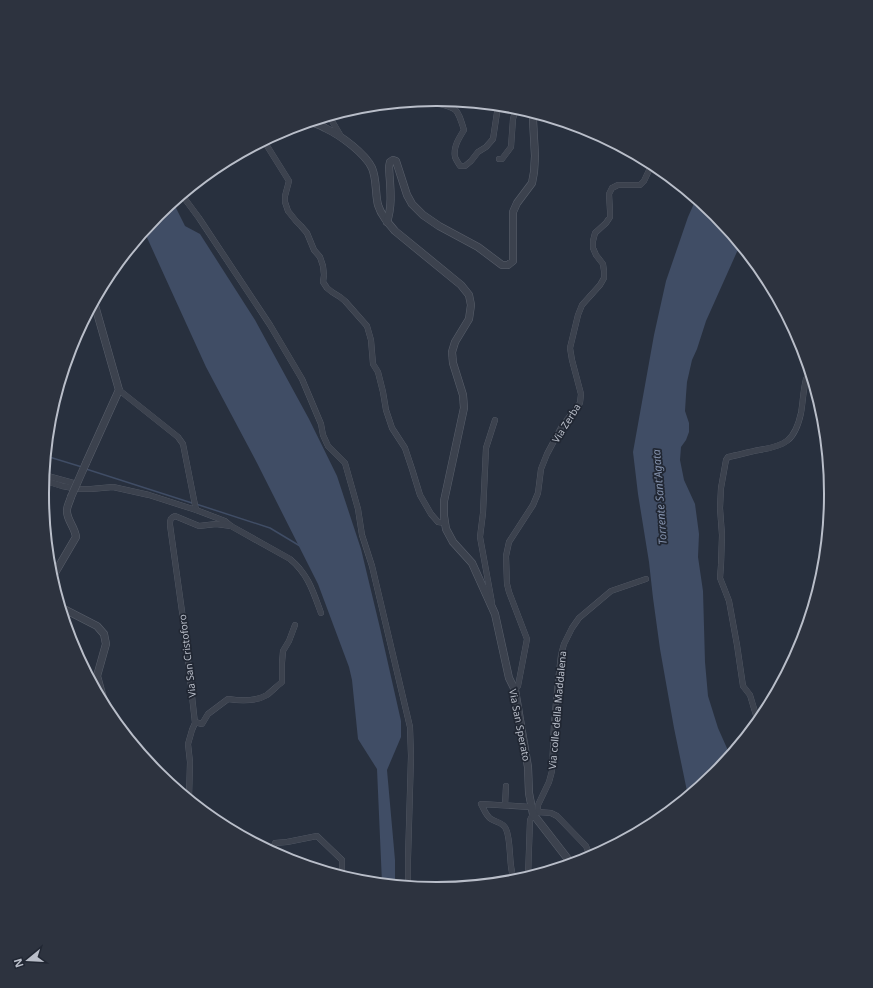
<svg xmlns="http://www.w3.org/2000/svg" width="873" height="988" font-family="'Noto Sans',sans-serif">
<rect width="100%" height="100%" fill="#28303e"/>
<g fill="#404d65">
<path d="M 696,199 L 716,215 L 740,245 L 706,321 L 697,349 L 692,360 L 687,382 L 686,395 L 685,411 L 689,423 L 689,432 L 686,440 L 681,447 L 680,460 L 684,480 L 695,504 L 699,534 L 698,557 L 703,591 L 705,662 L 708,696 L 718,728 L 730,755 L 715,773 L 688,796 L 674,728 L 660,649 L 653,598 L 649,562 L 638,494 L 633,452 L 654,335 L 666,281 L 688,217 Z"/>
<path d="M 173,202 L 185,226 L 200,234 L 255,320 L 309,419 L 337,476 L 361,549 L 380,628 L 401,721 L 401,737 L 387,770 L 395,860 L 395,884 L 382,883 L 377,769 L 358,739 L 352,680 L 349,667 L 318,584 L 257,463 L 206,367 L 144,231 L 158,215 Z"/>
</g>
<g fill="none" stroke-linecap="round" stroke-linejoin="round">
<g stroke="#404d65" stroke-width="1.5">
<path d="M 46,456 L 82,467"/>
<path d="M 86,469 L 192,503"/>
<path d="M 196,504 L 270,528 L 300,546"/>
</g>
<defs>
<g id="minor">
<path d="M 435,103 C 457,108 457,107 464,130 C 459,138 453,147 455,157 C 456,160 459,164 460,166 L 465,166 L 471,161 L 478,152 L 486,147 L 493,139 L 498,106"/>
<path d="M 329,116 L 342,138"/>
<path d="M 264,141 L 289,181 L 285,196 L 285,202 L 288,211 L 296,221 L 301,226 L 307,233 L 314,250 L 320,257 L 323,266 L 324,275 L 323,282 L 327,288 L 332,292 L 340,297 L 345,301 L 367,326 L 371,340 L 373,364 L 378,372 L 383,392 L 386,410 L 392,428 L 405,448 L 412,469 L 420,495 L 431,514 L 438,522 L 445,523"/>
<path d="M 499,159 L 502,159 L 511,147 L 513,119 L 516,108"/>
<path d="M 182,195 L 199,218 L 270,325 L 302,379 L 321,424 L 323,435 L 328,446 L 345,463 L 358,509 L 362,535 L 372,566 L 410,727 L 411,756 L 408,859 L 408,886"/>
<path d="M 119,390 L 178,437 L 183,444 L 196,510"/>
<path d="M 44,475 L 77,484"/>
<path d="M 44,477 L 49,482 L 62,486 L 78,489 L 91,489 L 113,487 L 149,495 L 196,510 L 225,521 L 231,526 L 290,559 C 308,574 313,591 321,613"/>
<path d="M 492,603 L 480,537 L 483,513 L 486,448 L 495,420"/>
<path d="M 92,683 L 99,681"/>
<path d="M 515,690 L 518,686 L 527,639 L 509,592 L 507,584 L 506,556 L 509,542 L 533,505 L 538,493 L 541,469 L 547,454 L 562,426 L 580,403 L 581,394 L 572,360 L 570,348 L 578,315 L 582,305 L 600,285 L 604,278 L 604,271 L 603,264 L 596,255 L 593,248 L 593,241 L 595,233 L 606,223 L 610,217 L 610,211 L 609,194 L 612,188 L 618,185 L 640,185 L 644,181 L 652,164"/>
<path d="M 195,722 L 202,724 L 208,714 L 228,699 C 241,701 255,702 267,695 C 272,691 277,686 282,682 L 282,663 L 283,651 L 289,641 L 295,625"/>
<path d="M 758,722 L 750,695 L 743,686 L 737,645 L 729,601 L 724,588 L 720,578 L 721,565 L 722,535 L 720,508 L 721,488 L 726,460 L 728,457 C 738,455 749,452 759,450 C 785,446 795,441 801,413 C 803,402 803,391 806,379 L 811,376"/>
<path d="M 189,798 L 190,762 L 188,744 L 192,730 L 195,723 L 185,633 L 170,525 C 170,520 170,518 175,516 L 199,526 L 216,524 L 231,526"/>
<path d="M 505,805 L 506,786"/>
<path d="M 538,812 L 538,805 L 549,782 L 552,771 L 554,724 L 558,681 L 561,655 L 564,644 L 572,628 L 579,618 L 611,591 L 646,579"/>
<path d="M 272,851 L 275,843 L 287,842 L 317,836 L 342,860 L 342,876"/>
<path d="M 528,877 L 530,820 L 533,814 L 538,812 L 551,813 L 557,816 L 586,846 L 588,851 L 592,856"/>
<path d="M 515,880 C 508,871 512,842 506,829 C 503,822 497,823 491,819 C 486,816 484,809 481,804 L 531,807"/>
</g>
<g id="tertiary">
<path d="M 311,122 C 316,124 321,125 325,128 C 340,135 365,153 372,168 C 377,180 375,193 378,205 C 381,215 388,223 395,231 L 461,285 L 469,295 L 471,305 L 469,319 L 455,342 L 452,352 L 453,363 L 463,395 L 464,408 L 444,501 L 444,516 L 446,529 L 453,542 L 472,563 L 495,614 L 509,678 L 515,690 L 528,767 L 529,793 L 533,814 L 571,863"/>
<path d="M 387,222 C 393,204 390,186 389,167 L 390,162 L 393,160 L 396,161 L 407,195 L 412,204 L 423,215 L 439,226 L 478,247 L 502,265 L 508,265 L 513,261 L 513,212 L 517,203 L 532,183 L 534,172 L 535,156 L 533,120 L 535,114"/>
<path d="M 86,463 L 119,390 L 94,302"/>
<path d="M 52,578 L 76,537 C 75,527 66,519 67,510 C 67,506 70,501 71,497"/>
<path d="M 60,607 L 97,626 L 104,634 L 106,644 L 97,676 L 106,709"/>
</g>
</defs>
<use href="#minor" stroke="#5a606c" stroke-width="6"/>
<use href="#tertiary" stroke="#5a606c" stroke-width="8"/>
<use href="#minor" stroke="#3c424e" stroke-width="5.5"/>
<use href="#tertiary" stroke="#3c424e" stroke-width="7"/>
<defs>
<path id="tertiary-bridge" d="M 71,497 L 86,463"/>
</defs>
<use href="#tertiary-bridge" stroke="#5a606c" stroke-width="8" stroke-linecap="butt"/>
<use href="#tertiary-bridge" stroke="#3c424e" stroke-width="7"/>
</g>
<g text-anchor="middle" dominant-baseline="central" stroke-width="3.5" stroke-linejoin="round" paint-order="stroke">
<g font-size="10" fill="#b9bec9" stroke="#212733">
<text transform="translate(566 423) rotate(-58)">Via Zerba</text>
<text transform="translate(187 656) rotate(-97)">Via San Cristoforo</text>
<text transform="translate(557 710) rotate(-85)">Via colle della Maddalena</text>
<text transform="translate(520 725) rotate(79)">Via San Sperato</text>
</g>
<g font-size="11" font-style="italic" fill="#8492ad" stroke="#212733">
<text transform="translate(659 497) rotate(-94)">Torrente Sant'Agata</text>
</g>
</g>
<path d="M0 0H873V988H0ZM436 106H437A387 387 0 0 1 824 493V495A387 387 0 0 1 437 882H436A387 387 0 0 1 49 495V493A387 387 0 0 1 436 106Z" fill="#2d333f" fill-rule="evenodd"/>
<path fill="none" stroke="#b9bec9" stroke-width="2" d="M436 106H437A387 387 0 0 1 824 493V495A387 387 0 0 1 437 882H436A387 387 0 0 1 49 495V493A387 387 0 0 1 436 106Z"/>
<g transform="translate(28 960) rotate(252)" stroke="#212733" stroke-width="3" paint-order="stroke">
<path d="M0-3L7 15L0 10L-7 15Z" fill="#b9bec9"/>
<text y="-6" font-size="11" font-weight="bold" text-anchor="middle" fill="#b9bec9">N</text>
</g>
</svg>
